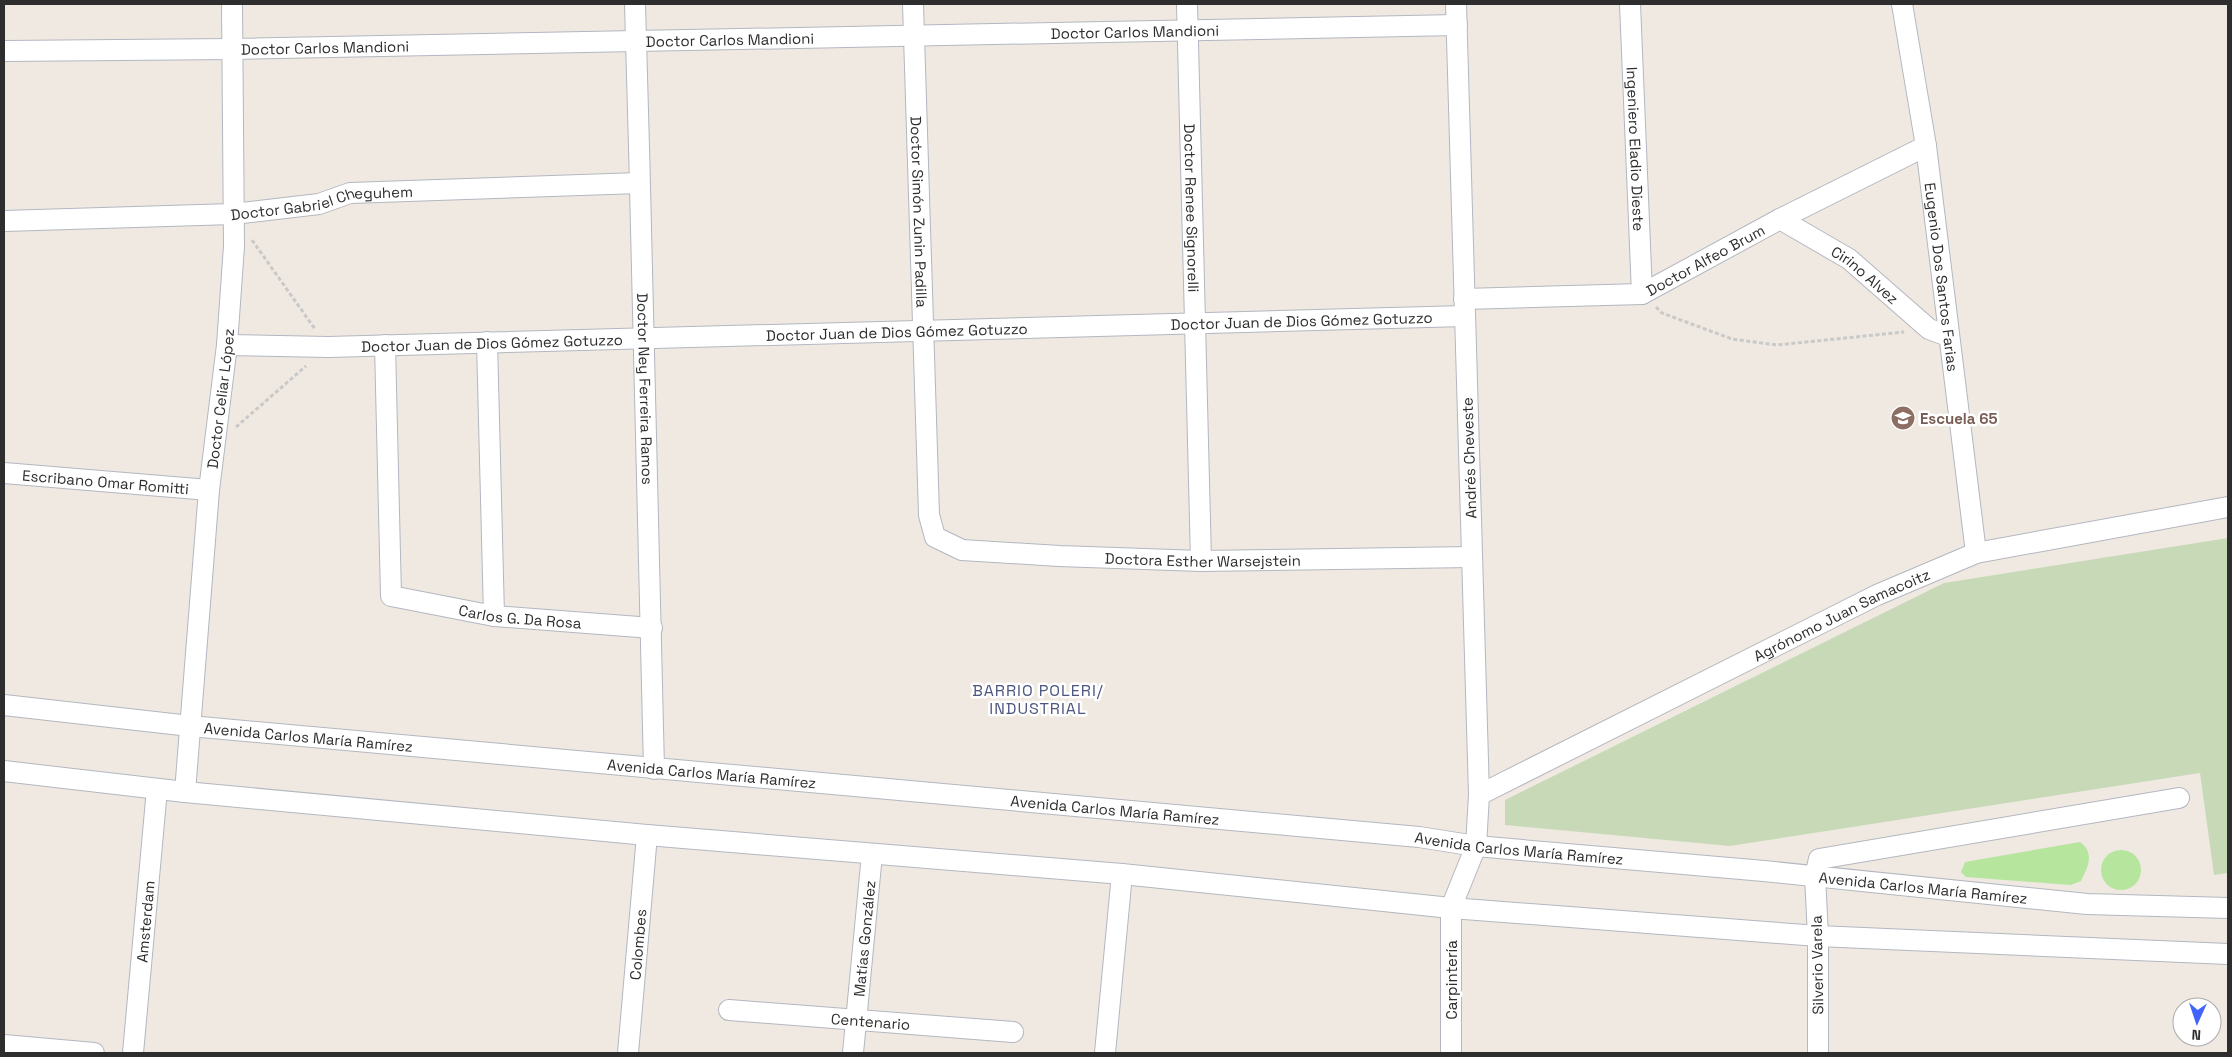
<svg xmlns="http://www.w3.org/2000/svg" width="2232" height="1057" font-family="'Space Grotesk',sans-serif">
<rect width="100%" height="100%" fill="#efe9e1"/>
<g fill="#b6e59e">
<path d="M 2080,842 C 2095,853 2088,867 2081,881 L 2071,885 L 1966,877 L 1961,872 L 1965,862 Z"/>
<circle cx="2121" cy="870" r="20"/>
</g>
<path fill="#c8d9b8" d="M 2228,538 L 2228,873 L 2214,875 L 2200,773 L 1730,846 L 1505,825 L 1505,800 L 1944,583 Z"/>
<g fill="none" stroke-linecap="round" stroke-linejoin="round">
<defs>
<g id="minor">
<path id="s1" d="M 635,4 C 642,259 650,514 654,769"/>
<path id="s2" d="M 913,4 L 929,515 L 935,537 L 962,550 L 1059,556 L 1201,561 L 1472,557"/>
<path id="s3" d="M 1187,4 L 1201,561"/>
<path id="s4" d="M 1630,4 L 1642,294"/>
<path id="s5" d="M 1902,4 L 1926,146 L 1976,553"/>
<path id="s6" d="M 4,51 L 233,49 L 1457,25"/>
<path id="s7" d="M 1780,219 L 1849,259 L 1929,329 L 1948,336"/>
<path id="s8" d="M 4,221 L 233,214 L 319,204 L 350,193 L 639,183"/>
<path id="s9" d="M 1464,299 L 1642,294 L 1780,219 L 1926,146"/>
<path d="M 487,342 L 494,616"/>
<path id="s10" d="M 227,345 L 328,347 L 1465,316"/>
<path id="s11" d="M 385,345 L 391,596 L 494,616 L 652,628"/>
<path id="s12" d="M 4,473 L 209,490"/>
<path id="s13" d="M 4,705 L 190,726 L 1419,837 L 1476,846 L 1764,871 L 2087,904 L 2228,908"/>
<path d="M 4,771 L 185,792 L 647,835 L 1122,874 L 1451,908 L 1818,936 L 2228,954"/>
<path id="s14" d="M 185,792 L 209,490 L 227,345 L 234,246 L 232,4"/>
<path id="s15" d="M 1479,795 L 1877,595 L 1976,553 L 2228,507"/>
<path id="s16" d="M 729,1010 L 1013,1032"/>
<path d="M 4,1045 L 94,1053"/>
<path id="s17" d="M 133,1053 L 157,789"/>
<path id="s18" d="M 628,1053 L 647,835"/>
<path id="s19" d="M 853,1053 L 872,854"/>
<path d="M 1105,1053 L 1122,874"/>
<path d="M 1451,1053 L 1451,908 L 1476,846 L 1479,795 L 1456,4"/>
<path d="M 1818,1053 L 1818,936 L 1815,876 L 1819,859 L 2179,798"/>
</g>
</defs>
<use href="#minor" stroke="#b4b7c1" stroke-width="22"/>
<g stroke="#c9c9c9" stroke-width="3" stroke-dasharray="4 2.5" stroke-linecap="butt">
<path d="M 252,240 L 315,329"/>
<path d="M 1656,307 L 1662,313 L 1732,339 L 1777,345 L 1904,332"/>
<path d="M 236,427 L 306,366"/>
</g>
<use href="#minor" stroke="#fff" stroke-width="20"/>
</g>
<defs>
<symbol id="school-disc" viewBox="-11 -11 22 22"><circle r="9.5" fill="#8d6e63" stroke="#fff"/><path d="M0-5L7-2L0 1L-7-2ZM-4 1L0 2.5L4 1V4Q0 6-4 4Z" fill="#fff"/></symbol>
</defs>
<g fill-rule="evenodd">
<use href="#school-disc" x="1889" y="404" width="28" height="28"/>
</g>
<g text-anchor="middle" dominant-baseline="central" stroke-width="5" stroke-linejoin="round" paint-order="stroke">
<g font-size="15" fill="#2e2e2e" stroke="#fff">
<text stroke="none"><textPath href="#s6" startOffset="1131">Doctor Carlos Mandioni</textPath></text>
<text stroke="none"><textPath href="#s6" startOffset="726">Doctor Carlos Mandioni</textPath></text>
<text stroke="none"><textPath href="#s6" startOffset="321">Doctor Carlos Mandioni</textPath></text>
<text stroke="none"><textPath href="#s4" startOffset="145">Ingeniero Eladio Dieste</textPath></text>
<text stroke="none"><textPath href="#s8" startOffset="319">Doctor Gabriel Cheguhem</textPath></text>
<text stroke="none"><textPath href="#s3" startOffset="204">Doctor Renee Signorelli</textPath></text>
<text stroke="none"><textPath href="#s2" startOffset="208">Doctor Simón Zunin Padilla</textPath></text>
<text stroke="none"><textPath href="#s9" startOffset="250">Doctor Alfeo Brum</textPath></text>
<text stroke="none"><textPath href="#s7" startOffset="102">Cirino Alvez</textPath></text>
<text stroke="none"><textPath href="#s5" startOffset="276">Eugenio Dos Santos Farias</textPath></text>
<text stroke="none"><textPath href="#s10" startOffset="1075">Doctor Juan de Dios Gómez Gotuzzo</textPath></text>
<text stroke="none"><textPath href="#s10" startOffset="670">Doctor Juan de Dios Gómez Gotuzzo</textPath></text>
<text stroke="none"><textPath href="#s10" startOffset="265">Doctor Juan de Dios Gómez Gotuzzo</textPath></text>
<text stroke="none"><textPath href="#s1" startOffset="385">Doctor Ney Ferreira Ramos</textPath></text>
<text stroke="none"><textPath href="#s14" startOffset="395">Doctor Celiar López</textPath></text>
<text transform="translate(1469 458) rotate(-92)">Andrés Cheveste</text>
<text stroke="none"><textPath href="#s12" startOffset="102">Escribano Omar Romitti</textPath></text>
<text stroke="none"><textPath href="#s2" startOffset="805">Doctora Esther Warsejstein</textPath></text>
<text stroke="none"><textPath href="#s11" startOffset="382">Carlos G. Da Rosa</textPath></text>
<text stroke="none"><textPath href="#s15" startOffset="405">Agrónomo Juan Samacoitz</textPath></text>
<text stroke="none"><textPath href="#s13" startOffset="306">Avenida Carlos María Ramírez</textPath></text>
<text stroke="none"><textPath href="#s13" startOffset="711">Avenida Carlos María Ramírez</textPath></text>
<text stroke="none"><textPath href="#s13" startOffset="1116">Avenida Carlos María Ramírez</textPath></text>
<text stroke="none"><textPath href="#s13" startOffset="1522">Avenida Carlos María Ramírez</textPath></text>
<text stroke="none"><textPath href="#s13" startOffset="1928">Avenida Carlos María Ramírez</textPath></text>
<text stroke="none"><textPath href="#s17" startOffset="132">Amsterdam</textPath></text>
<text stroke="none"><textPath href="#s19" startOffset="115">Matías González</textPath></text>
<text stroke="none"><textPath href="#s18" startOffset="109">Colombes</textPath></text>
<text transform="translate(1817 965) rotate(-91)">Silverio Varela</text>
<text transform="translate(1451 980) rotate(-90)">Carpintería</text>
<text stroke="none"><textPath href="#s16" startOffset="142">Centenario</textPath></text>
</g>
<g font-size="15" font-weight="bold" fill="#785e54" stroke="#fff" text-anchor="start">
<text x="1920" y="418">Escuela 65</text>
</g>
<g font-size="16" letter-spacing="1" fill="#4d5680" stroke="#fff">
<text x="1038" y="690">BARRIO POLERI/<tspan x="1038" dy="18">INDUSTRIAL</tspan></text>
</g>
</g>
<rect width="2232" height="1057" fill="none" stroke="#2e2e2e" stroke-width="10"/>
<g transform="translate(2197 1022) rotate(183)"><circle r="24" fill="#ffffff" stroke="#ababab"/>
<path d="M0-4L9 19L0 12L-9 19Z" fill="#4264fb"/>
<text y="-8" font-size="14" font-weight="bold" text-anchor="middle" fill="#2e2e2e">N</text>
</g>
</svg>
